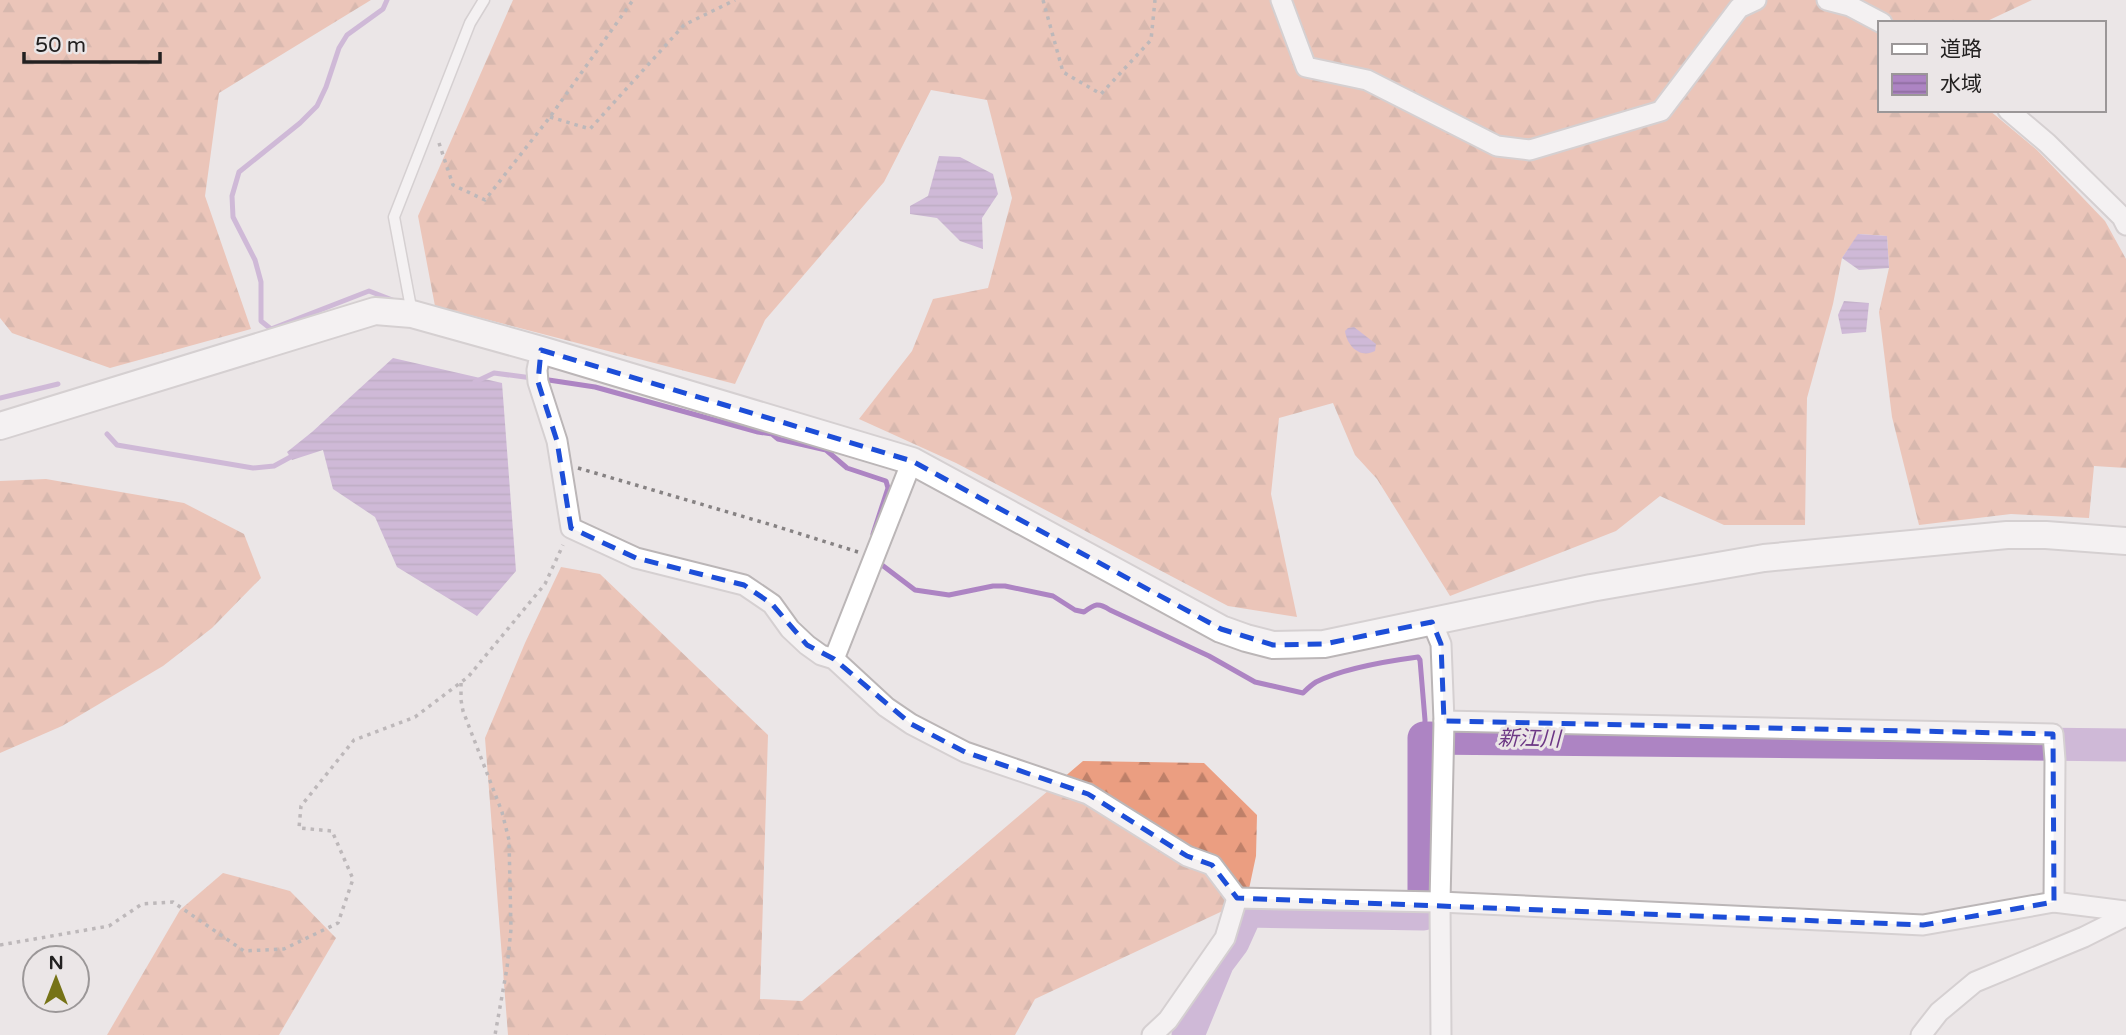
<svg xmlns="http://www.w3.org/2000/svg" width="2126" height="1035" font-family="'Varela Round','Noto Sans JP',sans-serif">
<defs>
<pattern id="forest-firs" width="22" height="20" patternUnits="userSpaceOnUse" patternTransform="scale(1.75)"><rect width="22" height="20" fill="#eb9e81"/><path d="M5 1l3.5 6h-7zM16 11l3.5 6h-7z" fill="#be8069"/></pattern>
<pattern id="water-rules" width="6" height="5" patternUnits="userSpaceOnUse" patternTransform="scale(1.75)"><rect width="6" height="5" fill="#ad84c3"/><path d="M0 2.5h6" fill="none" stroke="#8c6c9e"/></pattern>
</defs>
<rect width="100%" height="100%" fill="#ebe6e7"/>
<g fill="url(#forest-firs)">
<path d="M 0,0 L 371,0 L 219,93 L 205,196 L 251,329 L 110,368 L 12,333 L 0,318 Z"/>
<path d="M 513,0 L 2032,0 L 1983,23 L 1879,23 L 1879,110 L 1989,110 L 2037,150 L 2105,221 L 2126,259 L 2126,468 L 2094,466 L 2089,518 L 2011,514 L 1919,525 L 1892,417 L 1879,312 L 1889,268 L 1887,236 L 1859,234 L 1842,258 L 1833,304 L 1807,398 L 1805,525 L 1724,525 L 1660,496 L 1616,531 L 1450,596 L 1377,479 L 1355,455 L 1333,403 L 1279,418 L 1271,494 L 1297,617 L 1228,606 L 956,463 L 859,419 L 912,351 L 933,299 L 988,288 L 1012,198 L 987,100 L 931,90 L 884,182 L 765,320 L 735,384 L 435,306 L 418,216 Z"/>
<path d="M 46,479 L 184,503 L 244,534 L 261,578 L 212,628 L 163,666 L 62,726 L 0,753 L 0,481 Z"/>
<path d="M 561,567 L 600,574 L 768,735 L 760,999 L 802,1001 L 1083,761 L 1204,763 L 1257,815 L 1256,856 L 1246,903 L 1229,908 L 1035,999 L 1015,1035 L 508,1035 L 485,738 L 525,643 Z"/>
<path d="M 223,873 L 290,891 L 336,938 L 279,1035 L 107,1035 L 180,910 Z"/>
</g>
<g fill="url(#water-rules)">
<path d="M 939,156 L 960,157 L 993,174 L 998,194 L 982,218 L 983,249 L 960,241 L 937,218 L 910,214 L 910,206 L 928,196 Z"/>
<path d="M 1858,234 L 1887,236 L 1889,268 L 1859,270 L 1842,258 Z"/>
<path d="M 1844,301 L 1869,303 L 1866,332 L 1842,334 L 1838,315 Z"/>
<path d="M 1348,328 L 1354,327 L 1376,344 L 1375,351 C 1360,359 1347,346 1345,331 Z"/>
<path d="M 393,358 L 502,383 L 516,571 L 477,616 L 397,567 L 375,517 L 333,489 L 323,450 L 292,460 L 287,452 L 312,432 Z"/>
</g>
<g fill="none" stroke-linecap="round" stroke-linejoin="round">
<g stroke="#ad84c3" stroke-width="5">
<path d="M 387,0 L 383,9 L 347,35 L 339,48 L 326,87 L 317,106 L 300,123 L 239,172 L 232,196 L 233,217 L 255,260 L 261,282 L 261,321 L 271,329 L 369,291 L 395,301"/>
<path d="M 542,379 L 595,387 L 758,432 L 772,434 L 778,439 L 826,450 L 847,468 L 886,481 L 888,488 L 873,534"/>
<path d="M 475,382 L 494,373 L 532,378"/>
<path d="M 0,398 L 58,384"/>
<path d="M 107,434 L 117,445 L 253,468 L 274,466 L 296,454"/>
<path d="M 880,560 L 882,565 L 915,590 L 949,595 L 993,586 L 1005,586 L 1053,596 L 1075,610 L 1084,612 C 1095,604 1098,602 1110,610 L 1209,656 L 1255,682 L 1303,693 C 1307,689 1311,685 1316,682 C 1342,669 1388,661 1418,657 L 1420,660 L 1425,720 L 1424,738"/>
</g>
<path stroke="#ad84c3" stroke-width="33" d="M 1188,1035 L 1218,962 L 1233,942 L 1247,911 L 1424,914 L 1424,738 L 2126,745"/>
<defs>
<path id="lane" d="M 412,313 L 394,217 L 470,23 L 484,0"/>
<g id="street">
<path d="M 1281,0 L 1306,67 L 1367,80 L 1497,146 L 1530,150 L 1661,111 L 1739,8 L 1756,0"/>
<path d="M 1827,0 L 1850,6 L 1882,23"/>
<path d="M 2008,110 L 2047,143 L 2122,217 L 2126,225"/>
<path d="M 541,350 L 537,370 L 538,382 L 557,441 L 571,528 L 636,558 L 744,585 L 772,604 L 790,629 L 807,645 L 821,655 L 834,659 L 886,707 L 911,724 L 965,752 L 1088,794 L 1187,856 L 1212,865 L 1237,898"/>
<path d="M 1432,622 L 1441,644 L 1444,721 L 1440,902 L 1441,1035"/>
<path d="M 834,659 L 912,461"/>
<path d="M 1444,721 L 2053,734 L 2055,760 L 2054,902"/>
<path d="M 1237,898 L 1440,902 L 1923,925 L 2054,902 L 2126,911"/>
<path d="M 1152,1035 L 1168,1020 L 1225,938 L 1237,898"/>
<path d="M 1921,1035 L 1939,1012 L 1975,982 L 2084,937 L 2126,916"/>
</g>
<path id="secondary" d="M 0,426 L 375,311 L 412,314 L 541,350 L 912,461 L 1221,629 L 1246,638 L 1273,645 L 1324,644 L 1591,588 L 1764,558 L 2007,535 L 2046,535 L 2126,541"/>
</defs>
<use href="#lane" stroke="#bbb6b7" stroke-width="13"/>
<use href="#street" stroke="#bbb6b7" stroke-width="23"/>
<use href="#secondary" stroke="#bbb6b7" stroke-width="30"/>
<g stroke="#868283" stroke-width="3.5" stroke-dasharray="3.5 5" stroke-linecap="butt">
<path d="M 1043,0 L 1063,72 L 1101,94 L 1151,40 L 1155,0"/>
<path d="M 550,117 L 590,129 L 684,25 L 735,0"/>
<path d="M 439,143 L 453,185 L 485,200 L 550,117 L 633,0"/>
<path d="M 578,468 L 772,525 L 858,552"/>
<path d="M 461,683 L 461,700 L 463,711 L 502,812 L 509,840 L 511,929 L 507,968 L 495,1035"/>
<path d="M 0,945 L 109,926 L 142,904 L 173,902 L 244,951 L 284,949 L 338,923 L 353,879 L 332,831 L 299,828 L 301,806 L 354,740 L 415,717 L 468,677 L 545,584 L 563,545"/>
</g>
<use href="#lane" stroke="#fff" stroke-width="10"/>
<use href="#street" stroke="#fff" stroke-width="19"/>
<use href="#secondary" stroke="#fff" stroke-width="26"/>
</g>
<path d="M0 0H2126V1035H0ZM 541,350 L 912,461 L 1221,629 L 1273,645 L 1324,644 L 1432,622 L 1441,644 L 1444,721 L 2053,734 L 2054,902 L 1923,925 L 1237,898 L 1212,865 L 1187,856 L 1088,794 L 965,752 L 911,724 L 834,659 L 807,645 L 772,604 L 744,585 L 636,558 L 571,528 L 557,441 L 538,382 Z" fill="#ebe6e7" fill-opacity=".55" fill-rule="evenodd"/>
<path fill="none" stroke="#1d4ed8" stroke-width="5" stroke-dasharray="14 9" stroke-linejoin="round" d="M 541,350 L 912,461 L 1221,629 L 1273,645 L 1324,644 L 1432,622 L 1441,644 L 1444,721 L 2053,734 L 2054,902 L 1923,925 L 1237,898 L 1212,865 L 1187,856 L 1088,794 L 965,752 L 911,724 L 834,659 L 807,645 L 772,604 L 744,585 L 636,558 L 571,528 L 557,441 L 538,382 Z"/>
<g text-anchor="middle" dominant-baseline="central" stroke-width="6" stroke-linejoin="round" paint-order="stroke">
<g font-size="21" font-style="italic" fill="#6c3784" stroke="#ebe6e7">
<text transform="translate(1529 739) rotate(1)">新江川</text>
</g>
</g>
<rect x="1878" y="21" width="228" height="91" fill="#ebe6e7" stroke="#9b9798" stroke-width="2"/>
<rect x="1892" y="44" width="35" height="10" fill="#ffffff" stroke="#9b9798" stroke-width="2"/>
<text x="1940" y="56" font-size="21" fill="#232121">道路</text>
<rect x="1892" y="74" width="35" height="21" fill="url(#water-rules)" stroke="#9b9798" stroke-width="2"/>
<text x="1940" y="91" font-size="21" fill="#232121">水域</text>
<g transform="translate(56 979)"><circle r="33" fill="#ebe6e7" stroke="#9b9798" stroke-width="2"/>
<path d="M0-5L12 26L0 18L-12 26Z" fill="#767317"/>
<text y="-10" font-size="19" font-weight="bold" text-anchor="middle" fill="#232121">N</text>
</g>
<path d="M24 52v10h136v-10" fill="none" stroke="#232121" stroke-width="3.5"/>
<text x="35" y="52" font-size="21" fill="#232121" stroke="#ebe6e7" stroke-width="5" paint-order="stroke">50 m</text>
</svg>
